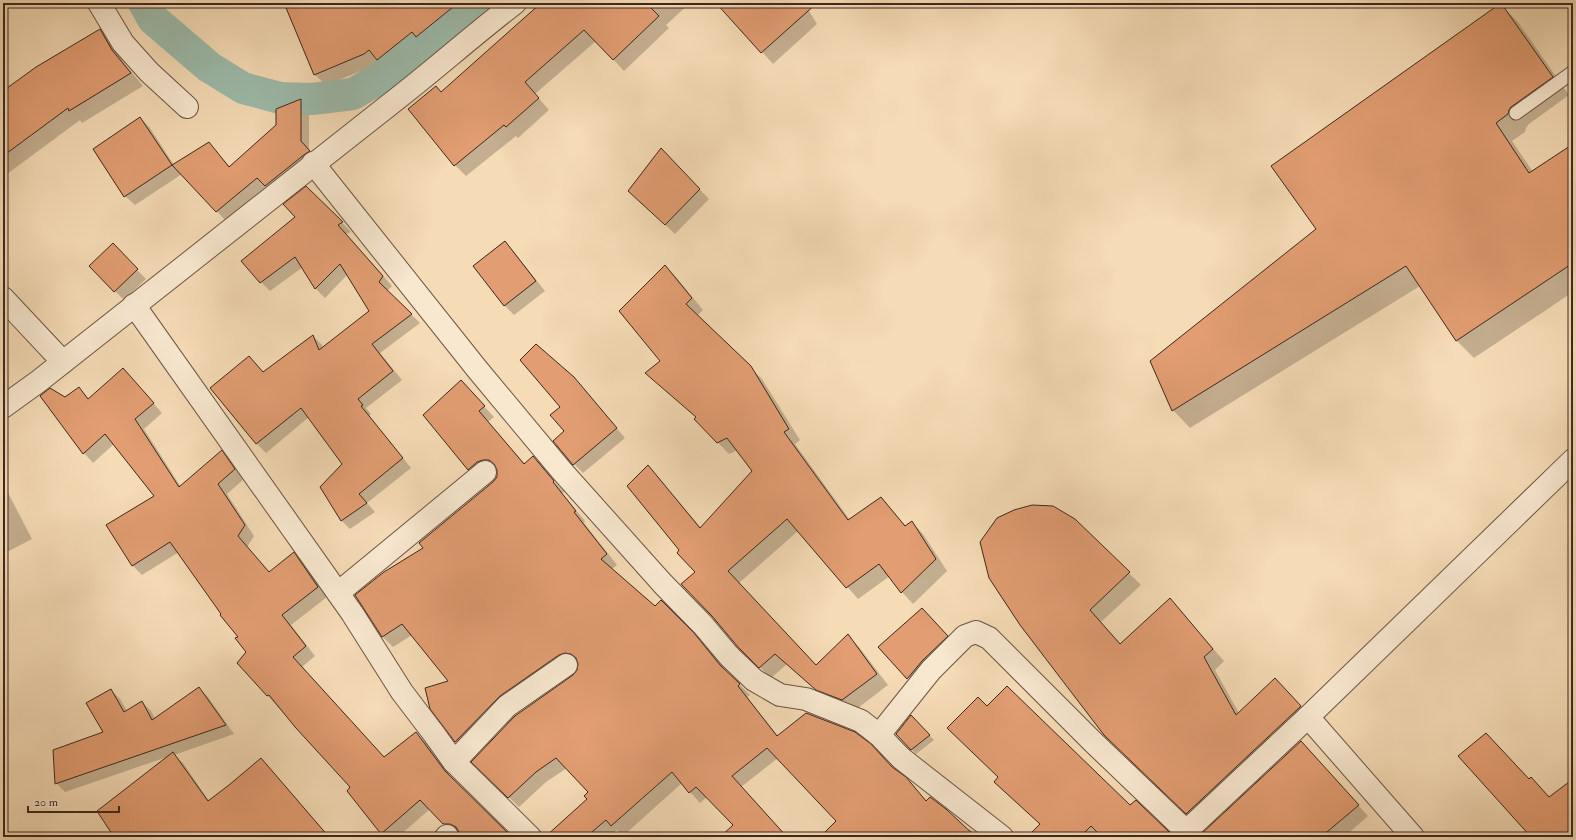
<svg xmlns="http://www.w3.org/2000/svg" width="1576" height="840" font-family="'IM FELL Double Pica',serif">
<rect width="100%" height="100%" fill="#f5dbb6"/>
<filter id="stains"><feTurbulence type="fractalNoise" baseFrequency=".005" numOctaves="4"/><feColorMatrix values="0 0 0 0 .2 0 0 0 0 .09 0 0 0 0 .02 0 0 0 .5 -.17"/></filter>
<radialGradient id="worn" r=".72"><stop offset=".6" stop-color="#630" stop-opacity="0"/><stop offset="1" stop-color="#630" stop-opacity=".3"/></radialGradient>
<g fill="#0003">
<path d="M 285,3 L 483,3 L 428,48 L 424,43 L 389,71 L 380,62 L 376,65 L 326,85 L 314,74 Z"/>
<path d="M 545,3 L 690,3 L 666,25 L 669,28 L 624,71 L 596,41 L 535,94 L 549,110 L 518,138 L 516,136 L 466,176 L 455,165 L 442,93 Z"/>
<path d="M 718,3 L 804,3 L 817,24 L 773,64 Z"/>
<path d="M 1501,5 L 1518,22 L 1569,95 L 1529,124 L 1526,128 L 1525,132 L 1512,141 L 1533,172 L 1573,145 L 1573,292 L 1474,358 L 1456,340 L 1420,286 L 1190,428 L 1173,410 L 1317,229 Z"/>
<path d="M 100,30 L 112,42 L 124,63 L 143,86 L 82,123 L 80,120 L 3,177 L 3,92 Z"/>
<path d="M 301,100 L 309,109 L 309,150 L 317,160 L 275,194 L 267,186 L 225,220 L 182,174 L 135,205 L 125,196 L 140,118 L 150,128 L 174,165 L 208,143 L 230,167 L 277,126 Z"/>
<path d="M 661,150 L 709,199 L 675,234 L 639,200 Z"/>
<path d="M 306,187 L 351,232 L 346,234 L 392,286 L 387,291 L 420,323 L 380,353 L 402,380 L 366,408 L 371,414 L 369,416 L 411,468 L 367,503 L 375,512 L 350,529 L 341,520 L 343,464 L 309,417 L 266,453 L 257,444 L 212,388 L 249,357 L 264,373 L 313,336 L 322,345 L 323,348 L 370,311 L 347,275 L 325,298 L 316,289 L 303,267 L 270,291 L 261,282 L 297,217 Z"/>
<path d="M 504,242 L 514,252 L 545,291 L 514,315 L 505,306 L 474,266 Z"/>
<path d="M 113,245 L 146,279 L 124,300 L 90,266 Z"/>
<path d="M 665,266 L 676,277 L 703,310 L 697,316 L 762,379 L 800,440 L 795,444 L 850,520 L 881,499 L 906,526 L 912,522 L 923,534 L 947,571 L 913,604 L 902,592 L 890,576 L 858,599 L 798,531 L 739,583 L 816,666 L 848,636 L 859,647 L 888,685 L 854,711 L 829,701 L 787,664 L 771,678 L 751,659 L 696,572 L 648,466 L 659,478 L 701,528 L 754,471 L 738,450 L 729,454 L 695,419 L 697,418 L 646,373 L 661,361 Z"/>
<path d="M 574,378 L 625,438 L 583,473 L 574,464 L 561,407 Z"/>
<path d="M 132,379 L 162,413 L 144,429 L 181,487 L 222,452 L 231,461 L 244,479 L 227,494 L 254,536 L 247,547 L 270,573 L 294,554 L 303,563 L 327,597 L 291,625 L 315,656 L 302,667 L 384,758 L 416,733 L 426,743 L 454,781 L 511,837 L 460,837 L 460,833 L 454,834 L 430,809 L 398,837 L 386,837 L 351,788 L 267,695 L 240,637 L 179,552 L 142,575 L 132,565 L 156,497 L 114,444 L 93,463 L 84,453 L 65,398 L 79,389 L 89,399 Z"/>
<path d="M 471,392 L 494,417 L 488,422 L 525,464 L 533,458 L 564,492 L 562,493 L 585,521 L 584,523 L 617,565 L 612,569 L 655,607 L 672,612 L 704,645 L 729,674 L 750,695 L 747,697 L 778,736 L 926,802 L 967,830 L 969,829 L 980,837 L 821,837 L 838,821 L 778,758 L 741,787 L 787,837 L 721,837 L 734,825 L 707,797 L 700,803 L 682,783 L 623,836 L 617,830 L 608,837 L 547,837 L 588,799 L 589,792 L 567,768 L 546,782 L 519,807 L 473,762 L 574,676 L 578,670 L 579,663 L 576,663 L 466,752 L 456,742 L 431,708 L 450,682 L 412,635 L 393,647 L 383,637 L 356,596 L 425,549 L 497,477 L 498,470 L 493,470 L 479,480 L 468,469 Z"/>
<path d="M 3,486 L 6,489 L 32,539 L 3,554 Z"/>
<path d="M 1074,520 L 1141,585 L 1101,622 L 1121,644 L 1170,600 L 1224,661 L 1215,670 L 1239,713 L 1287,691 L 1312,718 L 1199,825 L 1104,734 Z"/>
<path d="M 931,618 L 956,646 L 918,687 L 880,647 Z"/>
<path d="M 199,688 L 208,697 L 234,734 L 174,755 L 183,763 L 209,801 L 261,759 L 329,837 L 115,837 L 167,757 L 65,792 L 56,783 L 104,733 L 111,690 L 120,699 L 127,711 L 142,702 L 151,711 L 155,719 Z"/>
<path d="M 987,707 L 1130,806 L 1136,802 L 1173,837 L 1028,837 L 1041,825 L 999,777 Z"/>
<path d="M 911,716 L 934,740 L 916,754 L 897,734 Z"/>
<path d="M 1311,753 L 1368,816 L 1344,837 L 1200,837 Z"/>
<path d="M 1529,780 L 1549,798 L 1573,780 L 1573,837 L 1532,837 Z"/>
</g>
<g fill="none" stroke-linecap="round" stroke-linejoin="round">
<path stroke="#9cbbab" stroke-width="32" d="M 144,3 L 153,19 L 209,67 L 243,88 L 280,98 L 312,99 L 353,94 L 377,80 L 480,3"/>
</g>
<g fill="#e29d72" stroke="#3e271f">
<path d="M 284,3 L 458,3 L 416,37 L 412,32 L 377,60 L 369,50 L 364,54 L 314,75 Z"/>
<path d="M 541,3 L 646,3 L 659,16 L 613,60 L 584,30 L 525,82 L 539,98 L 506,127 L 504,125 L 454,166 L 408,109 L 436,86 L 441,92 Z"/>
<path d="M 716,3 L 817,3 L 761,53 Z"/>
<path d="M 1501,3 L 1553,77 L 1511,107 L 1509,110 L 1508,114 L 1496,123 L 1529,173 L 1573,144 L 1573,263 L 1456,341 L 1406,266 L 1172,411 L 1150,361 L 1316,229 L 1271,166 Z"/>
<path d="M 100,29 L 112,50 L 131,73 L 69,111 L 68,108 L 3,156 L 3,91 L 36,67 Z"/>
<path d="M 301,99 L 301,141 L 310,151 L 305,154 L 265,186 L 257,178 L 216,212 L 172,165 L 209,142 L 229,167 L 276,125 L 276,109 Z"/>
<path d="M 140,117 L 172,165 L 124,197 L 93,149 Z"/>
<path d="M 661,148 L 700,189 L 665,225 L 628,191 Z"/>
<path d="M 306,186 L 343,222 L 338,225 L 383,276 L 379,282 L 412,314 L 372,344 L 393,371 L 358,399 L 363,405 L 361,406 L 403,458 L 359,494 L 367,503 L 341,521 L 320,487 L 342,464 L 301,408 L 256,444 L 210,388 L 249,356 L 263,372 L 313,335 L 319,350 L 369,311 L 340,264 L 315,289 L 295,257 L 260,283 L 241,261 L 295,217 L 283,204 Z"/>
<path d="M 505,241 L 536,281 L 504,306 L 473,266 Z"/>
<path d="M 113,243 L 138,269 L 114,292 L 89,266 Z"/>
<path d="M 665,265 L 692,298 L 686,304 L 751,366 L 789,429 L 784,432 L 848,520 L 881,497 L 905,526 L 912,521 L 936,559 L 901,593 L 879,564 L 846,588 L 787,519 L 728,571 L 816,665 L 848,634 L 877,674 L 842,700 L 816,690 L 775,654 L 759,668 L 738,647 L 712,616 L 681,584 L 695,572 L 677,553 L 679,550 L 627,486 L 648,465 L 700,528 L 752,471 L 727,438 L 717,443 L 694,419 L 696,417 L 645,373 L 660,361 L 619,311 Z"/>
<path d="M 536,344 L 574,377 L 617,428 L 573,465 L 553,441 L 564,431 L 550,415 L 560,407 L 520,360 Z"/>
<path d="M 123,368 L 154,403 L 135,419 L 179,487 L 222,450 L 235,469 L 218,484 L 245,525 L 238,536 L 269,572 L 294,552 L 318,587 L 282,615 L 306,646 L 293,657 L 384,757 L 416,732 L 445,771 L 512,837 L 459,837 L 459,832 L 456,827 L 450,824 L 443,824 L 420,800 L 381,834 L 347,791 L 350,787 L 295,727 L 269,695 L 267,696 L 237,663 L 246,652 L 235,638 L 238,637 L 220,615 L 221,614 L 170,542 L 132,566 L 106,525 L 154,496 L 105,434 L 83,454 L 40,396 L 50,388 L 65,397 L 79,387 L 88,399 Z"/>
<path d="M 461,380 L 485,406 L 479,411 L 524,464 L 533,456 L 554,481 L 553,482 L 576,511 L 574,512 L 607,554 L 601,559 L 655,606 L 661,600 L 694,633 L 720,665 L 740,684 L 738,686 L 777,736 L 806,713 L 855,732 L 871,744 L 892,767 L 906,777 L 926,801 L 930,797 L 946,809 L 976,837 L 820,837 L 836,821 L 767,748 L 732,776 L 787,837 L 720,837 L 733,825 L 696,787 L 689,793 L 672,772 L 611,826 L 606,820 L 586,837 L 545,837 L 587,799 L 584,796 L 588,792 L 556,758 L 536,772 L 508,798 L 471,762 L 515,716 L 573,675 L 577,670 L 578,664 L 576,658 L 571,654 L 565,653 L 559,655 L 500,696 L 455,742 L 430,709 L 425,688 L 448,681 L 402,624 L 382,637 L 355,595 L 384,572 L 423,548 L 419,543 L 493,482 L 497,477 L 497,470 L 494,464 L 489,460 L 483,460 L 477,462 L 468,470 L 423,415 Z"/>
<path d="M 1032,505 L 1053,506 L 1075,519 L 1130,572 L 1090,610 L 1120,644 L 1170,598 L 1213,649 L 1204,657 L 1236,715 L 1275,678 L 1301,706 L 1186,814 L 1104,735 L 1020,625 L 989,578 L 980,542 L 997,518 L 1014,510 Z"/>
<path d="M 922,608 L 948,636 L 922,661 L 907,679 L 878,647 Z"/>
<path d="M 1007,686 L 1130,805 L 1136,800 L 1169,832 L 1168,837 L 1102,837 L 1091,826 L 1080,837 L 1027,837 L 1040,824 L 994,782 L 998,777 L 947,728 L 978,697 L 987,706 Z"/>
<path d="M 199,687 L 226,725 L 55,784 L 53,750 L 103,732 L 86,703 L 111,689 L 124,712 L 142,701 L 152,720 Z"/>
<path d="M 911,715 L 930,735 L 911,750 L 896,734 Z"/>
<path d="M 1486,733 L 1529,779 L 1531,777 L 1549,797 L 1573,779 L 1573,830 L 1564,837 L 1531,837 L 1458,756 Z"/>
<path d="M 1301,741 L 1359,805 L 1321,837 L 1198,837 Z"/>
<path d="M 173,752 L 208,801 L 229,785 L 261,758 L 329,837 L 114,837 L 97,811 Z"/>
</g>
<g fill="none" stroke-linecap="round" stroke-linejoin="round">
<defs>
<path id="service" d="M 1516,113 L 1573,72"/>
<g id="minor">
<path d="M 99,3 L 123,43 L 149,72 L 187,107"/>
<path d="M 313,163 L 477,369 L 561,470 L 663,584 L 703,625 L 729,656 L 754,680 L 780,695 L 806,699 L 861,721 L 879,735 L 901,758 L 1002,837"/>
<path d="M 3,298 L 63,362"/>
<path d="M 134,305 L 352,613 L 402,692 L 434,734 L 454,762 L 530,837"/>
<path d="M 3,407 L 39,381 C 156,289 272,196 389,105 C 432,72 472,36 515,3"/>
<path d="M 338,593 L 485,472"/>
<path d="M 1308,717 L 1413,837"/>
<path d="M 879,735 L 931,670 L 965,636 L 976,632 L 989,638 L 1093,742 L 1186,831"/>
<path d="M 454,762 L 507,706 L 566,665"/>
<path d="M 446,837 L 447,836"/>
<path d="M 1180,837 L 1308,717 L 1573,460"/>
</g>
</defs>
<use href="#service" stroke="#6c5445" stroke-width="15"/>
<use href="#minor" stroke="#6c5445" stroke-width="24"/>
<use href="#service" stroke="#f8e8d0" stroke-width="13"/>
<use href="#minor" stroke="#f8e8d0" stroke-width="22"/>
</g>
<rect width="1576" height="840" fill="none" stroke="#f5dbb6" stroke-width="16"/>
<rect x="4" y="4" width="1568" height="832" fill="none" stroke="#3e271f" stroke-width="2"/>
<rect x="8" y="8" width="1560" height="824" fill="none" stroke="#3e271f"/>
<path d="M28 806v6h91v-6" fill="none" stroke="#3e271f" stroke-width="2"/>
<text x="34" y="806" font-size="12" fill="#3e271f" stroke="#f8e8d0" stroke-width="3" paint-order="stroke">20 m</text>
<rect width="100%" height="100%" filter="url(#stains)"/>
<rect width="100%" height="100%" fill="url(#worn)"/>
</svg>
